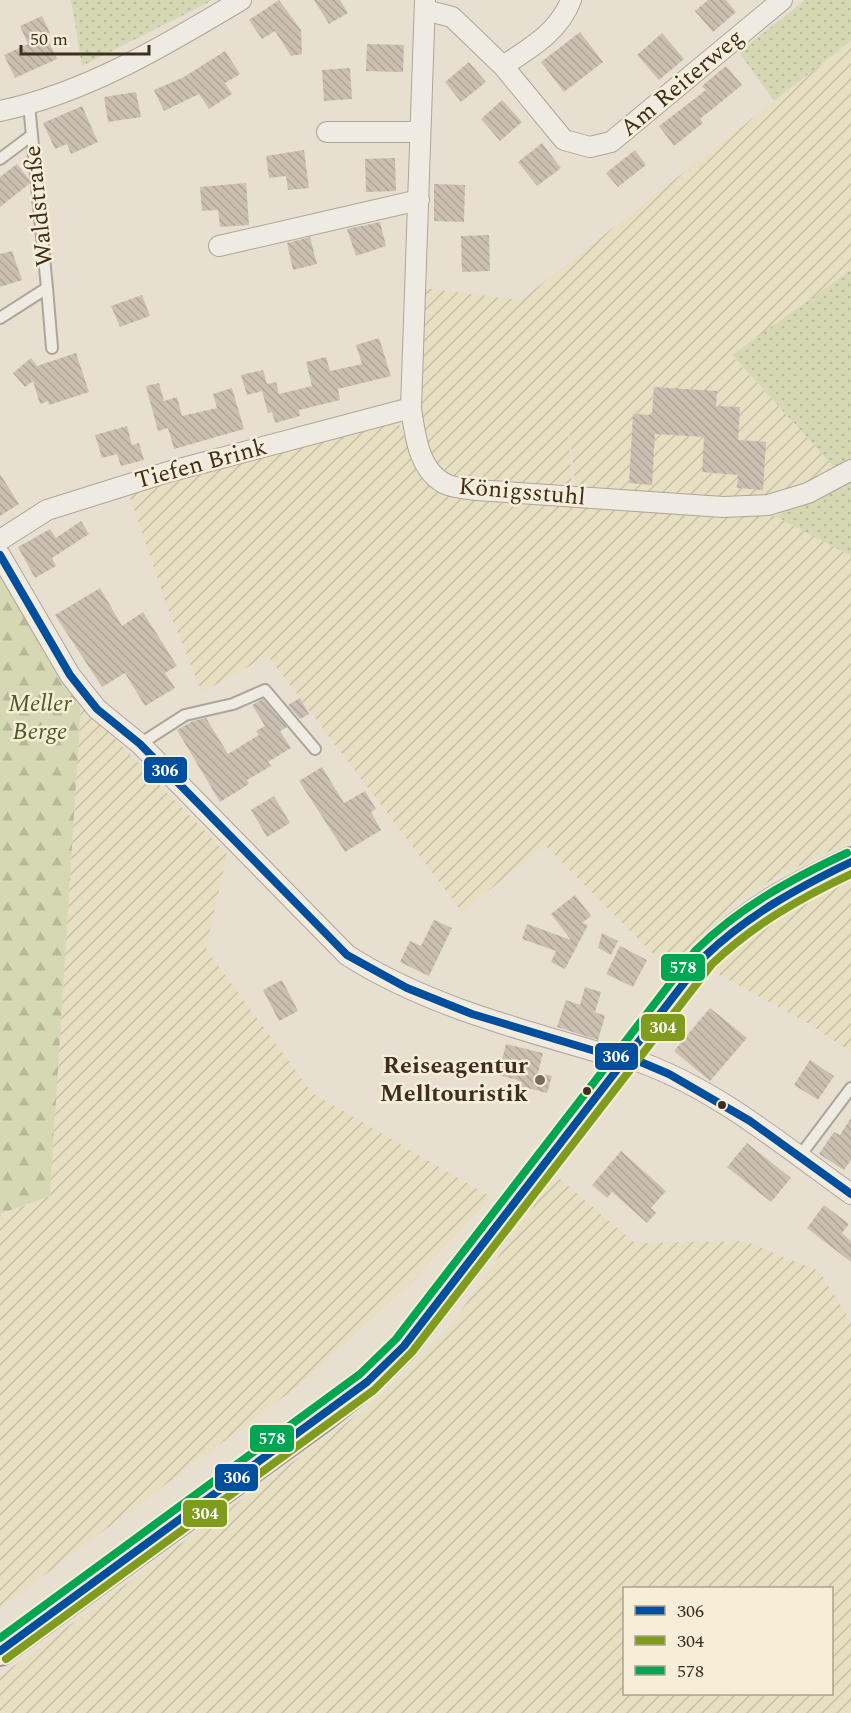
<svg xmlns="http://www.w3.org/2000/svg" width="851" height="1713" font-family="Spectral,serif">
<defs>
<pattern id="farmland-furrows" width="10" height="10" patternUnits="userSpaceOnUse" patternTransform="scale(1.5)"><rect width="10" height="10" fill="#e6dfc2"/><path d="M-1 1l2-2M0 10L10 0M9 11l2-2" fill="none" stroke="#c6c0a6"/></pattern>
<pattern id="grass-dots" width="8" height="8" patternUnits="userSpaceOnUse" patternTransform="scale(1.5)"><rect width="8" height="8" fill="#d6d7b3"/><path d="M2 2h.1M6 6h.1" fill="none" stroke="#b9b99a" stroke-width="1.8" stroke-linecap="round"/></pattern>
<pattern id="forest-firs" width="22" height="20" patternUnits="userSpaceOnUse" patternTransform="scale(1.5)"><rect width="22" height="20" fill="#d6d7b3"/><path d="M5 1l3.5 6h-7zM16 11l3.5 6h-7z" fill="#b9b99a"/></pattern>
<pattern id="building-back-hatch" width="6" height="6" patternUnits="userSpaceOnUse" patternTransform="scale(1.5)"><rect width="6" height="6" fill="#cbbfb2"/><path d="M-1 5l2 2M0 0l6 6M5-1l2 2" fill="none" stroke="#afa499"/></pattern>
</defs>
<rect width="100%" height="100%" fill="#e7e0d1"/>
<g fill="url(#farmland-furrows)" fill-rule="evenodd">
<path d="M 851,41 L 851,270 L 732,356 L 836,469 L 775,498 L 730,501 L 576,489 L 567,413 L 572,489 L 480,485 L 453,478 L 434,463 L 421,434 L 423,288 L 521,300 Z"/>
<path d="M 397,420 L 420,471 L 446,491 L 730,515 L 775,516 L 851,556 L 851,841 L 776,877 L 729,907 L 670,971 L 545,845 L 462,912 L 268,656 L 202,692 L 169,611 L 129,495 Z"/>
<path d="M 81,704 L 227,854 L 206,949 L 312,1093 L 491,1197 L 413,1281 L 298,1386 L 0,1608 L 0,1215 L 50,1196 Z"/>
<path d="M 851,879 L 851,1052 L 811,1025 L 711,970 L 732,947 L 777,913 Z"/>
<path d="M 555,1175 L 635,1243 L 745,1241 L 819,1271 L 851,1322 L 851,1713 L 0,1713 L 0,1676 L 373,1403 L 446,1332 ZM 624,1588 L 832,1588 L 832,1694 L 624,1694 Z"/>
</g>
<g fill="url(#grass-dots)">
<path d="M 71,0 L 213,0 L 82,66 Z"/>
<path d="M 805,0 L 851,0 L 851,41 L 774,101 L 739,52 Z"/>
<path d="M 851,270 L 851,462 L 836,469 L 732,355 Z"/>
<path d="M 851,478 L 851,556 L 775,516 Z"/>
</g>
<path fill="url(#forest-firs)" d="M 0,571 L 81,704 L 50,1196 L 0,1214 Z"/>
<g fill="url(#building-back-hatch)">
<path d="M 279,0 L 301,30 L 302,54 L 291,56 L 275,31 L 262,39 L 249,20 Z"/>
<path d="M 314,0 L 340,0 L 348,13 L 329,24 Z"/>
<path d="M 708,0 L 726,0 L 736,12 L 713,32 L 695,11 Z"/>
<path d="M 42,16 L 50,33 L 46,35 L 57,59 L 15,78 L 4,55 L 28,44 L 20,26 Z"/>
<path d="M 580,32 L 603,62 L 564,92 L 541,62 Z"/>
<path d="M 662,33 L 684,59 L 659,80 L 637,55 Z"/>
<path d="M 367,44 L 404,45 L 403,72 L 366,71 Z"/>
<path d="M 225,51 L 240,74 L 225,83 L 232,94 L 209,109 L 199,94 L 164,111 L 154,90 L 184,77 Z"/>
<path d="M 469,62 L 486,82 L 461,102 L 445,82 Z"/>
<path d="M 726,66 L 742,85 L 700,119 L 703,123 L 674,146 L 659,126 L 706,90 L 702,86 Z"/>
<path d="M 350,68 L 352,99 L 324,101 L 322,70 Z"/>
<path d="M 136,92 L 141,117 L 108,122 L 104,97 Z"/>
<path d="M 502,100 L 522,122 L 500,141 L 481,119 Z"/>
<path d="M 82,106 L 98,142 L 71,154 L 67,144 L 55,149 L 43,123 Z"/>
<path d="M 542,143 L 561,168 L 537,186 L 518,162 Z"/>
<path d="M 304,150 L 309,188 L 288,190 L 286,176 L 269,178 L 266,156 Z"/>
<path d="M 635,150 L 646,165 L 618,187 L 606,173 Z"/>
<path d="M 395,158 L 396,191 L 366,192 L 365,159 Z"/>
<path d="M 17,164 L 29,179 L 29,184 L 0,207 L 0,177 Z"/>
<path d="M 246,183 L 249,225 L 220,227 L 218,210 L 202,211 L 200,187 Z"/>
<path d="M 434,184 L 465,185 L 464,222 L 434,221 Z"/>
<path d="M 380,222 L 386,246 L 356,256 L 347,229 Z"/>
<path d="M 489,235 L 490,271 L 462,272 L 461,236 Z"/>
<path d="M 310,237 L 317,264 L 293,270 L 287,243 Z"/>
<path d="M 12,251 L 22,280 L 0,287 L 0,254 Z"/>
<path d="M 142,295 L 150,316 L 120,327 L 111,306 Z"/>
<path d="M 379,338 L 391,376 L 338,389 L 340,400 L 299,410 L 300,416 L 275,423 L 272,412 L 268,413 L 262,391 L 247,395 L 241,375 L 263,370 L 267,384 L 276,382 L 279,394 L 312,386 L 306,362 L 326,357 L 330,371 L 362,364 L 356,345 Z"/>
<path d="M 76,353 L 89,392 L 49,405 L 48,401 L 40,404 L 33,381 L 25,387 L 13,373 L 31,358 L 37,366 Z"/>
<path d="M 159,383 L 164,401 L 177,397 L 182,416 L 217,408 L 213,394 L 232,388 L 244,429 L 174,449 L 168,428 L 158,431 L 146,386 Z"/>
<path d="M 654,387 L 717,391 L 716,406 L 740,407 L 738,440 L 766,442 L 763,490 L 737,488 L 738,475 L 702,472 L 704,437 L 655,434 L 652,485 L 629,483 L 633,414 L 652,415 Z"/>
<path d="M 127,426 L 132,445 L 139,443 L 144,460 L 121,466 L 117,454 L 102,458 L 95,435 Z"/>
<path d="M 0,474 L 19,504 L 0,516 Z"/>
<path d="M 81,521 L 89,534 L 52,558 L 56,566 L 35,578 L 18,547 L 50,529 L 56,538 Z"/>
<path d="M 100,588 L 122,626 L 143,612 L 177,666 L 165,673 L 175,688 L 145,706 L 125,673 L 102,687 L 55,615 Z"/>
<path d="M 300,698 L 309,714 L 300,719 L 288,705 Z"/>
<path d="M 263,699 L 287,727 L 280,731 L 291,748 L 268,762 L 271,766 L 247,780 L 249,784 L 220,802 L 177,730 L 193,721 L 206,718 L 228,754 L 259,735 L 256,731 L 265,726 L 252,705 Z"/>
<path d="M 322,767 L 344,803 L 365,791 L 376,809 L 371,812 L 381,830 L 345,852 L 299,781 Z"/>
<path d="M 274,796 L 290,823 L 267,837 L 251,810 Z"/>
<path d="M 575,895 L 591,916 L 582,923 L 588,925 L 565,969 L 551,962 L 556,951 L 522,939 L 527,924 L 571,940 L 551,914 Z"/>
<path d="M 434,920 L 452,928 L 429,976 L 400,962 L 410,941 L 421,946 Z"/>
<path d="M 602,933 L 618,941 L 611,955 L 598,948 Z"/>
<path d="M 620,946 L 647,960 L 633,987 L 606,974 Z"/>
<path d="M 282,980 L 298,1011 L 279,1021 L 263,990 Z"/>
<path d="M 585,987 L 601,992 L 595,1012 L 605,1016 L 598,1040 L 557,1027 L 566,1000 L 580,1005 Z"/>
<path d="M 710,1008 L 747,1038 L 710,1081 L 674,1051 Z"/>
<path d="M 506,1044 L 543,1053 L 538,1073 L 552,1076 L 547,1093 L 516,1085 L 518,1080 L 498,1075 Z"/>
<path d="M 810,1060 L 834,1076 L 818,1100 L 794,1085 Z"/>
<path d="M 851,1118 L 851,1160 L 844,1170 L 819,1154 L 834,1132 L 840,1135 Z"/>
<path d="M 747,1143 L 791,1178 L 771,1202 L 727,1167 Z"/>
<path d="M 621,1151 L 666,1191 L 651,1208 L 656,1213 L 647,1223 L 612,1192 L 607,1198 L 592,1185 Z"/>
<path d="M 824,1205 L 849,1224 L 842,1233 L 851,1241 L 851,1262 L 807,1228 Z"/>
</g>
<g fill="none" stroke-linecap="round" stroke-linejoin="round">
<defs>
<g id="lane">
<path d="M 0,159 L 32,135"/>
<path d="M 47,288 L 52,348"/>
<path d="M 0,318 L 47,288 L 29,105"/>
<path d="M 140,744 L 185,715 L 233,704 L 265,690 L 315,749"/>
<path d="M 799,1157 L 851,1088"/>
</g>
<g id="street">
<path d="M 425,0 L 411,408 C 415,436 419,473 448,485 C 456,488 468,489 476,490 L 723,507 L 768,505 L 808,493 L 851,470"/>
<path d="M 425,10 L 452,17 L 503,66 L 564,140 L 590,147 L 611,142 L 782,0"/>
<path d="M 503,66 C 530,48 559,32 571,0"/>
<path d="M 0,111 C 86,93 166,45 241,0"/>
<path d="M 327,132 L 419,132"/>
<path d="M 219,246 L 419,200"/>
<path d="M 0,540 L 47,510 L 168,472 L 411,408"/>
<path d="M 0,555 L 70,675 L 97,709 L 140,744 L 347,955 C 423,1004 518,1029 605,1054 C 616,1057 629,1057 640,1062 C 718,1090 785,1147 851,1194"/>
</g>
<path id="secondary" d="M 0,1651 L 324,1416 L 367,1382 L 404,1346 L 704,957 C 748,912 795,888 851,862"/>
</defs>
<use href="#lane" stroke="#ada599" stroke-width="14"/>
<use href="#street" stroke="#ada599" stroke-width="22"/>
<use href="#secondary" stroke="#9c958a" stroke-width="32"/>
<use href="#lane" stroke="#efebe3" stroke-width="10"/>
<use href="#street" stroke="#efebe3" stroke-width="20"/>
<use href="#secondary" stroke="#efebe3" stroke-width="28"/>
<defs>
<g id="bus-1">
<path d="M 0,555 L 70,675 L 97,709 L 140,744 L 347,955 L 407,988 L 472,1014 L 605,1054 L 636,1060 L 669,1074 L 750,1121 L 851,1194"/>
<path d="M 0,1651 L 367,1382 L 404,1346 L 704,957 C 748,915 797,888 851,862"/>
</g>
<path id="bus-2" d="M 6,1659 L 374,1390 L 412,1352 L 712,964 C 753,925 800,898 851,874"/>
<path id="bus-3" d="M 0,1638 L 360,1374 L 396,1339 L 696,950 C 740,907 791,879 847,853"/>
</defs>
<use href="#bus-1" stroke="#f7eed8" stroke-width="12"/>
<use href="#bus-2" stroke="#f7eed8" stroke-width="12"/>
<use href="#bus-3" stroke="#f7eed8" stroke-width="12"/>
<use href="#bus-1" stroke="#004f9f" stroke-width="8"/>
<use href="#bus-2" stroke="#7f9c1f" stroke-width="8"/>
<use href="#bus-3" stroke="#00a651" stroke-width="8"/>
</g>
<circle fill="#786c5e" stroke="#f7eed8" stroke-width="2" cx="540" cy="1080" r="6"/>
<g fill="#3d2e20" stroke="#f7eed8" stroke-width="2">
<circle cx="587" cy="1091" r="5"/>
<circle cx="722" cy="1105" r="5"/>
</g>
<g text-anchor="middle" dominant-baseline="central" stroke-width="5" stroke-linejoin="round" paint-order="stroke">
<g font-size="24" fill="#3d2e20" stroke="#f7eed8">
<text transform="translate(682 83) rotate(-40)">Am Reiterweg</text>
<text transform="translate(39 206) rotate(-96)">Waldstraße</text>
<text transform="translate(201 464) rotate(-15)">Tiefen Brink</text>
<text transform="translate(522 492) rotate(5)">Königsstuhl</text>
</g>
<g font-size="24" font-style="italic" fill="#4d5a26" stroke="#f7eed8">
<text x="40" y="704">Meller<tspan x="40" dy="28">Berge</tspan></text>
</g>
<g font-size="24" font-weight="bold" fill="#3d2e20" stroke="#f7eed8" text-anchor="end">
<text x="528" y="1066">Reiseagentur<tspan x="528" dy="28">Melltouristik</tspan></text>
</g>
</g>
<g stroke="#f7eed8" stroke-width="2">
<rect x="143" y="756" width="45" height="28" rx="6" fill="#004f9f"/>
<rect x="660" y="953" width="46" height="29" rx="6" fill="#00a651"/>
<rect x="640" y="1013" width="46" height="29" rx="6" fill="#7f9c1f"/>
<rect x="594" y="1042" width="45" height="29" rx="6" fill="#004f9f"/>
<rect x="249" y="1424" width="46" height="29" rx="6" fill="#00a651"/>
<rect x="214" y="1463" width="45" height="29" rx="6" fill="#004f9f"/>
<rect x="182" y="1499" width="46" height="29" rx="6" fill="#7f9c1f"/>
</g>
<g font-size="16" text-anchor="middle" font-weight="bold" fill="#fff">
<text x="165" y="776">306</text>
<text x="683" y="973">578</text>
<text x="663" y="1033">304</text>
<text x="616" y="1062">306</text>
<text x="272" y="1444">578</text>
<text x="237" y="1483">306</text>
<text x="205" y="1519">304</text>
</g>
<rect x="623" y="1587" width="210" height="108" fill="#f7eed8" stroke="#ada18e" stroke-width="1.5"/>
<rect x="635" y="1606" width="30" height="9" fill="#004f9f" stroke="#ada18e" stroke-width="1.5"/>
<text x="677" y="1617" font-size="18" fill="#3d2e20">306</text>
<rect x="635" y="1636" width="30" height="9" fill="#7f9c1f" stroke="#ada18e" stroke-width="1.5"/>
<text x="677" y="1647" font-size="18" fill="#3d2e20">304</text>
<rect x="635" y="1666" width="30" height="9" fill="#00a651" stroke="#ada18e" stroke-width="1.5"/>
<text x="677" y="1677" font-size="18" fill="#3d2e20">578</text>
<path d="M21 45v9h128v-9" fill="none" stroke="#3d2e20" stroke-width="3"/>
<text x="30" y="45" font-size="18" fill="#3d2e20" stroke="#f7eed8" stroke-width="4.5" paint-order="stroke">50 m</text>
</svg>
